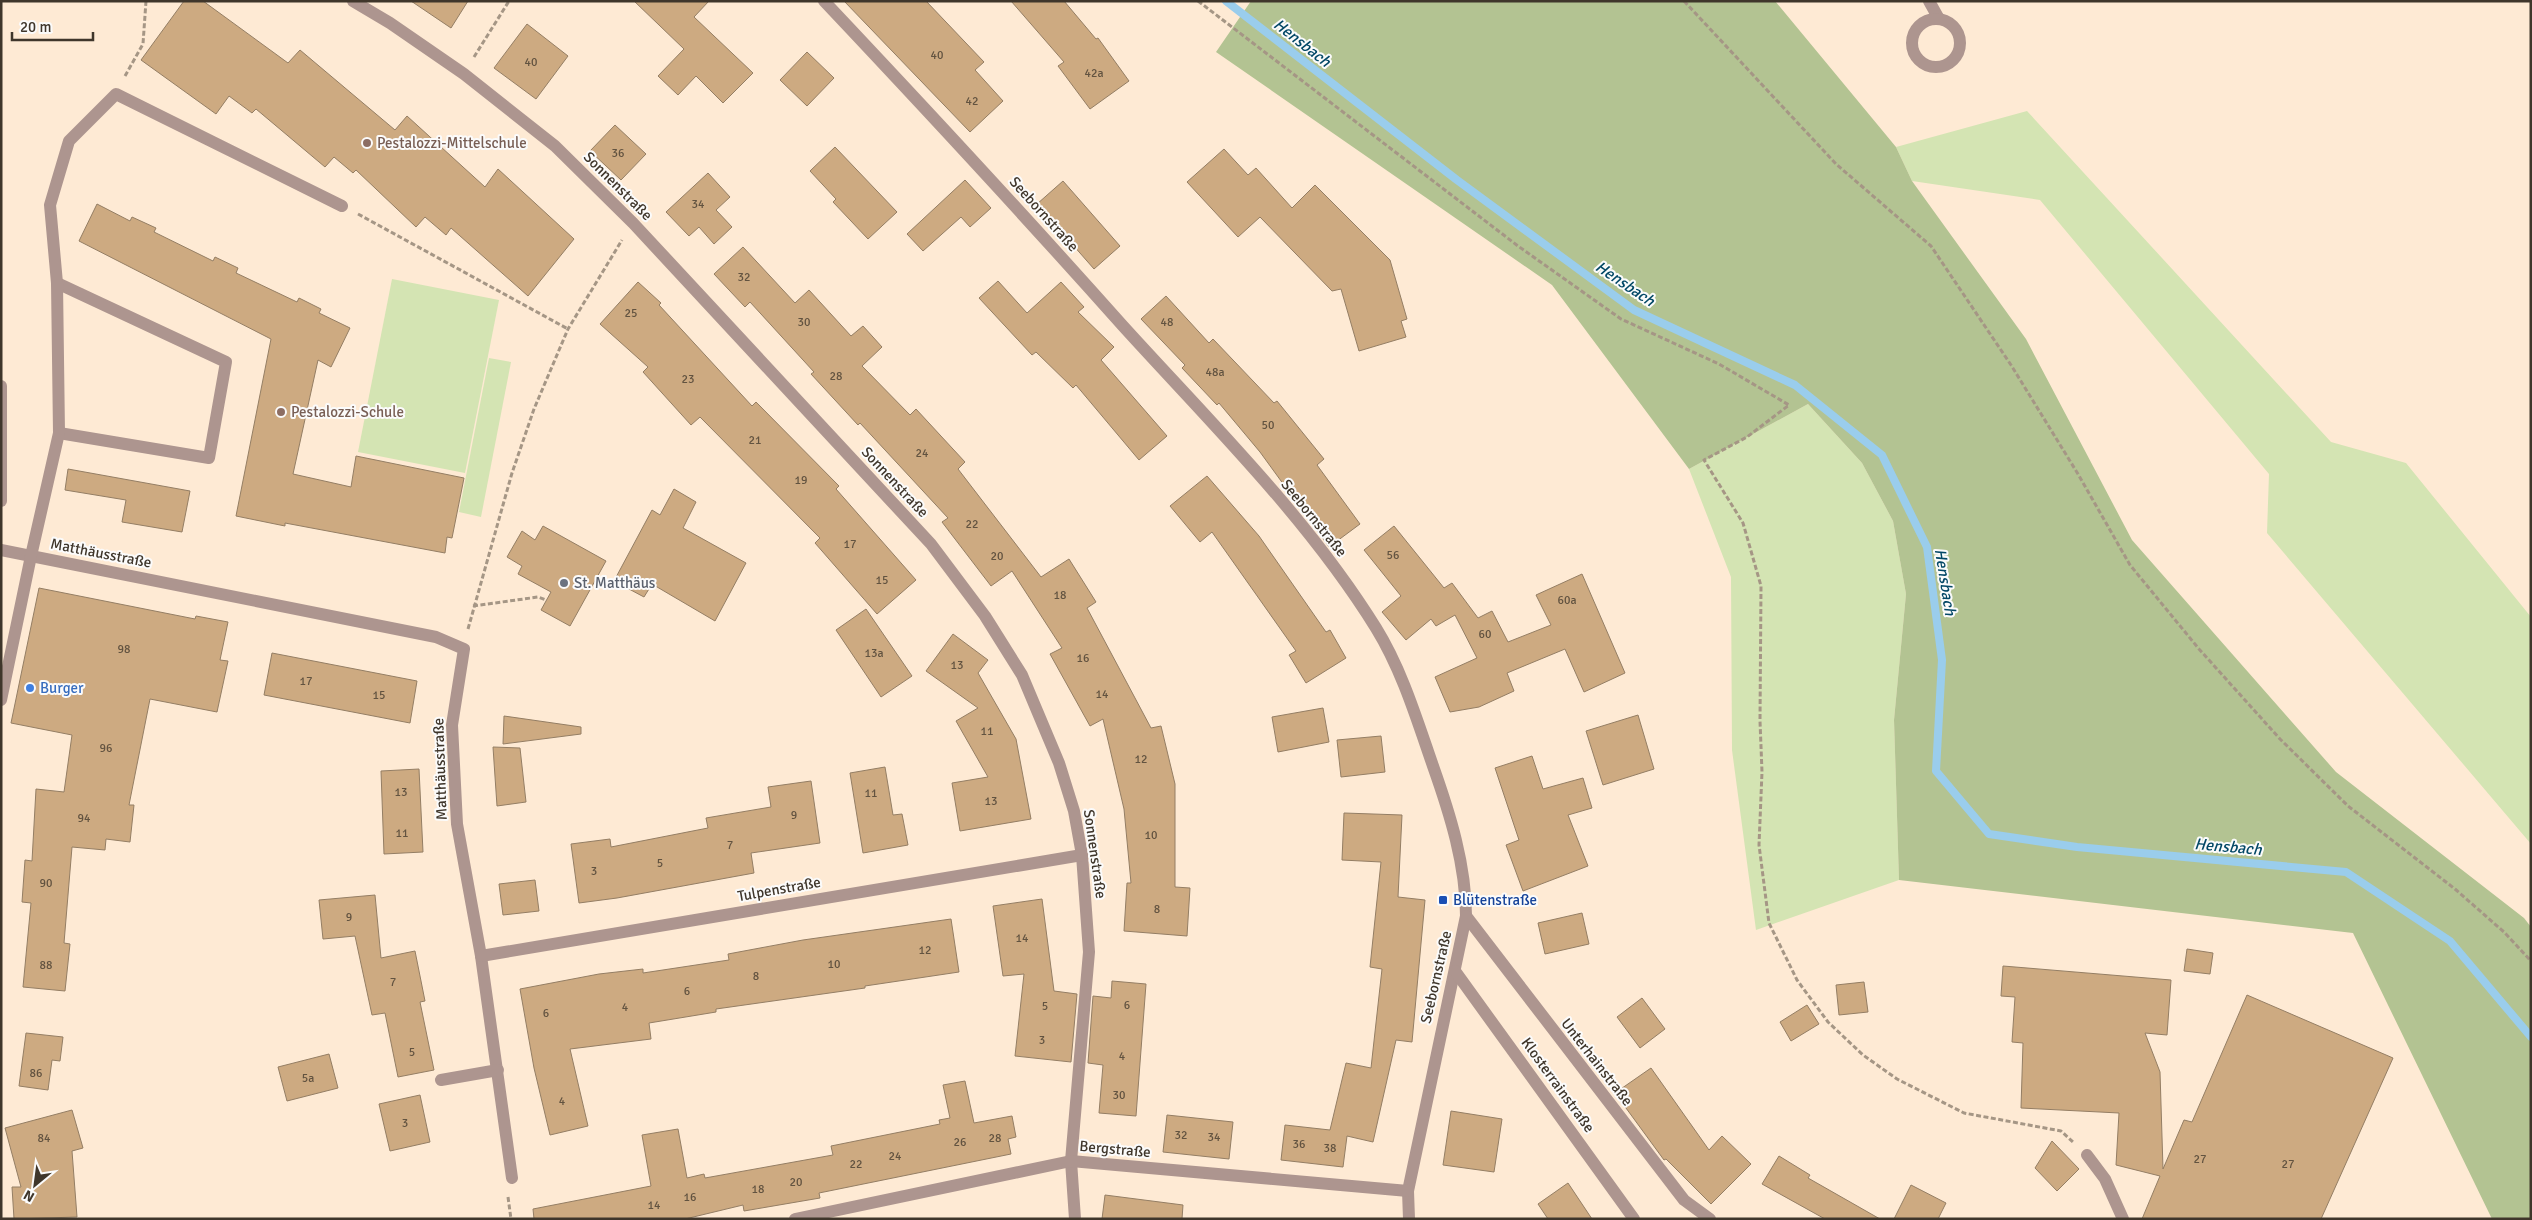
<svg xmlns="http://www.w3.org/2000/svg" width="2532" height="1220" font-family="Signika,sans-serif">
<rect width="100%" height="100%" fill="#feead4"/>
<g fill="#d4e4b3">
<path d="M 2027,111 L 2331,442 L 2406,463 L 2531,617 L 2531,844 L 2267,533 L 2269,474 L 2040,200 L 1912,181 L 1896,147 Z"/>
<path d="M 392,279 L 499,300 L 465,473 L 358,452 Z"/>
<path d="M 489,358 L 511,362 L 481,517 L 459,512 Z"/>
<path d="M 1808,404 L 1862,463 L 1893,521 L 1906,594 L 1894,720 L 1899,880 L 1756,930 L 1732,750 L 1731,577 L 1689,469 Z"/>
</g>
<path fill="#b3c392" d="M 1251,1 L 1775,1 L 1896,147 L 1912,181 L 2026,339 L 2132,540 L 2336,772 L 2524,918 L 2531,927 L 2531,1219 L 2492,1219 L 2353,933 L 1899,880 L 1894,720 L 1906,594 L 1893,521 L 1862,463 L 1808,404 L 1689,469 L 1552,285 L 1216,52 Z"/>
<g fill="none" stroke-linecap="round" stroke-linejoin="round">
<path stroke="#9acdec" stroke-width="8" d="M 1226,1 L 1457,180 L 1634,310 L 1795,385 L 1882,455 L 1927,547 L 1942,660 L 1936,771 L 1989,834 L 2077,847 L 2346,872 L 2450,941 L 2531,1037"/>
</g>
<g fill="#cdaa81" stroke="#947e64">
<path d="M 184,1 L 203,1 L 288,63 L 300,50 L 395,130 L 407,116 L 485,187 L 498,169 L 574,239 L 528,296 L 451,228 L 446,235 L 425,217 L 416,227 L 356,170 L 353,173 L 334,157 L 325,167 L 256,109 L 252,113 L 229,96 L 216,114 L 141,60 Z"/>
<path d="M 411,1 L 468,1 L 451,28 Z"/>
<path d="M 634,1 L 709,1 L 694,17 L 753,73 L 723,103 L 696,76 L 678,95 L 658,76 L 684,49 Z"/>
<path d="M 844,1 L 926,1 L 984,62 L 975,70 L 1003,101 L 970,132 Z"/>
<path d="M 1011,1 L 1064,1 L 1096,39 L 1098,38 L 1129,81 L 1090,109 L 1058,66 L 1064,62 Z"/>
<path d="M 527,24 L 568,56 L 536,99 L 494,68 Z"/>
<path d="M 807,52 L 834,78 L 807,106 L 780,80 Z"/>
<path d="M 615,125 L 646,154 L 621,180 L 590,151 Z"/>
<path d="M 835,147 L 897,212 L 868,239 L 833,202 L 836,199 L 810,171 Z"/>
<path d="M 1224,149 L 1248,175 L 1256,168 L 1292,208 L 1315,185 L 1390,260 L 1407,319 L 1401,321 L 1406,337 L 1359,351 L 1341,289 L 1332,291 L 1260,217 L 1238,237 L 1187,182 Z"/>
<path d="M 708,173 L 730,197 L 716,210 L 732,227 L 714,244 L 699,227 L 689,236 L 666,212 Z"/>
<path d="M 965,180 L 991,208 L 970,227 L 961,217 L 923,251 L 907,234 Z"/>
<path d="M 1063,181 L 1120,246 L 1094,269 L 1037,204 Z"/>
<path d="M 97,204 L 130,221 L 132,217 L 156,228 L 154,232 L 213,261 L 215,257 L 238,268 L 236,273 L 297,302 L 299,298 L 321,309 L 319,313 L 350,328 L 331,367 L 318,360 L 293,474 L 351,487 L 356,456 L 464,478 L 452,538 L 447,537 L 445,553 L 285,523 L 285,526 L 236,516 L 271,339 L 79,241 Z"/>
<path d="M 743,247 L 795,303 L 809,290 L 851,336 L 863,326 L 882,347 L 862,366 L 910,415 L 916,409 L 965,462 L 958,469 L 1041,577 L 1069,559 L 1096,602 L 1087,608 L 1151,728 L 1161,726 L 1175,784 L 1175,887 L 1190,888 L 1187,936 L 1124,931 L 1127,883 L 1131,883 L 1124,809 L 1103,719 L 1090,726 L 1050,654 L 1062,648 L 1012,571 L 991,586 L 942,522 L 948,518 L 860,423 L 858,425 L 811,374 L 814,372 L 750,302 L 745,307 L 714,274 Z"/>
<path d="M 998,281 L 1027,313 L 1061,282 L 1084,307 L 1078,312 L 1114,347 L 1101,360 L 1167,436 L 1139,460 L 1076,385 L 1073,388 L 1036,352 L 1032,355 L 979,298 Z"/>
<path d="M 638,282 L 661,303 L 659,305 L 752,406 L 756,402 L 839,486 L 836,489 L 916,580 L 877,614 L 815,543 L 820,538 L 700,417 L 691,425 L 643,372 L 648,367 L 600,324 Z"/>
<path d="M 1166,296 L 1209,343 L 1213,339 L 1274,403 L 1277,401 L 1324,459 L 1317,465 L 1360,524 L 1329,547 L 1260,452 L 1219,403 L 1217,405 L 1182,368 L 1185,365 L 1141,319 Z"/>
<path d="M 68,469 L 190,491 L 182,532 L 122,522 L 126,500 L 65,490 Z"/>
<path d="M 1207,476 L 1259,536 L 1326,632 L 1330,630 L 1346,658 L 1306,683 L 1289,655 L 1296,651 L 1212,532 L 1200,542 L 1170,506 Z"/>
<path d="M 674,489 L 696,502 L 683,528 L 746,563 L 715,621 L 652,584 L 644,597 L 614,581 L 652,510 L 660,515 Z"/>
<path d="M 543,526 L 606,561 L 570,626 L 541,610 L 551,592 L 518,574 L 522,566 L 507,557 L 522,531 L 535,540 Z"/>
<path d="M 1394,526 L 1444,588 L 1452,583 L 1478,618 L 1492,611 L 1508,642 L 1551,625 L 1536,595 L 1582,574 L 1625,673 L 1584,692 L 1565,649 L 1507,673 L 1514,691 L 1479,707 L 1450,712 L 1435,677 L 1477,658 L 1455,615 L 1436,626 L 1431,619 L 1406,640 L 1382,612 L 1401,596 L 1364,550 Z"/>
<path d="M 39,588 L 195,619 L 196,616 L 228,622 L 220,660 L 228,661 L 217,712 L 150,699 L 129,805 L 134,805 L 130,842 L 106,839 L 105,850 L 72,847 L 64,943 L 70,944 L 65,991 L 23,987 L 31,903 L 22,902 L 25,860 L 32,861 L 36,789 L 64,792 L 72,735 L 11,723 Z"/>
<path d="M 866,609 L 912,676 L 881,697 L 836,630 Z"/>
<path d="M 953,634 L 988,660 L 978,673 L 1016,739 L 1031,819 L 960,831 L 952,783 L 988,777 L 956,721 L 978,708 L 926,671 Z"/>
<path d="M 272,653 L 417,681 L 410,723 L 264,695 Z"/>
<path d="M 1323,708 L 1329,742 L 1278,752 L 1272,717 Z"/>
<path d="M 1638,715 L 1654,769 L 1603,785 L 1586,731 Z"/>
<path d="M 504,716 L 581,727 L 581,734 L 503,744 Z"/>
<path d="M 1381,736 L 1385,772 L 1341,777 L 1337,740 Z"/>
<path d="M 493,747 L 520,748 L 526,802 L 497,806 Z"/>
<path d="M 1532,756 L 1543,789 L 1583,778 L 1592,808 L 1568,815 L 1588,866 L 1523,891 L 1506,845 L 1519,840 L 1495,768 Z"/>
<path d="M 885,767 L 893,815 L 902,814 L 908,845 L 863,853 L 850,773 Z"/>
<path d="M 419,769 L 423,852 L 384,854 L 381,771 Z"/>
<path d="M 811,781 L 820,843 L 751,853 L 754,873 L 617,898 L 579,903 L 571,844 L 610,839 L 611,847 L 708,828 L 706,818 L 771,807 L 768,787 Z"/>
<path d="M 1344,813 L 1402,815 L 1398,897 L 1425,900 L 1412,1042 L 1396,1040 L 1373,1142 L 1347,1136 L 1343,1167 L 1281,1160 L 1285,1125 L 1330,1130 L 1346,1063 L 1371,1068 L 1382,969 L 1370,967 L 1381,862 L 1342,860 Z"/>
<path d="M 535,880 L 539,911 L 503,915 L 499,884 Z"/>
<path d="M 375,895 L 381,958 L 415,951 L 425,1001 L 420,1002 L 434,1070 L 398,1077 L 385,1013 L 372,1015 L 355,936 L 323,939 L 319,900 Z"/>
<path d="M 1042,899 L 1054,991 L 1077,994 L 1071,1062 L 1015,1056 L 1024,974 L 1003,976 L 993,906 Z"/>
<path d="M 1582,913 L 1589,944 L 1545,954 L 1538,923 Z"/>
<path d="M 951,919 L 959,972 L 865,986 L 865,988 L 716,1009 L 716,1012 L 649,1023 L 651,1039 L 570,1049 L 588,1126 L 550,1135 L 534,1068 L 520,989 L 599,974 L 643,969 L 643,973 L 729,960 L 728,954 L 803,940 Z"/>
<path d="M 2187,949 L 2213,953 L 2210,974 L 2184,971 Z"/>
<path d="M 2003,966 L 2171,980 L 2167,1035 L 2145,1033 L 2160,1072 L 2163,1169 L 2184,1120 L 2192,1122 L 2247,995 L 2393,1058 L 2321,1219 L 2142,1219 L 2160,1176 L 2116,1165 L 2119,1113 L 2021,1108 L 2023,1043 L 2012,1042 L 2015,997 L 2001,996 Z"/>
<path d="M 1112,981 L 1146,984 L 1136,1116 L 1099,1113 L 1103,1065 L 1088,1063 L 1093,996 L 1111,998 Z"/>
<path d="M 1864,982 L 1868,1012 L 1839,1015 L 1836,985 Z"/>
<path d="M 1642,998 L 1665,1029 L 1640,1048 L 1617,1017 Z"/>
<path d="M 1807,1005 L 1819,1024 L 1791,1041 L 1780,1022 Z"/>
<path d="M 26,1033 L 63,1037 L 60,1061 L 52,1060 L 48,1090 L 19,1086 Z"/>
<path d="M 329,1054 L 338,1088 L 287,1101 L 278,1067 Z"/>
<path d="M 1651,1068 L 1709,1150 L 1722,1136 L 1751,1164 L 1711,1204 L 1666,1159 L 1664,1160 L 1615,1093 Z"/>
<path d="M 965,1081 L 974,1123 L 1012,1116 L 1016,1137 L 1008,1139 L 1011,1154 L 819,1193 L 820,1198 L 744,1211 L 743,1205 L 685,1219 L 534,1219 L 533,1209 L 651,1186 L 642,1135 L 678,1129 L 687,1178 L 704,1174 L 705,1178 L 833,1155 L 831,1146 L 940,1124 L 939,1120 L 950,1118 L 943,1085 Z"/>
<path d="M 420,1095 L 430,1142 L 390,1151 L 379,1104 Z"/>
<path d="M 72,1110 L 83,1148 L 72,1151 L 77,1217 L 14,1219 L 12,1187 L 21,1187 L 5,1128 Z"/>
<path d="M 1451,1111 L 1502,1119 L 1494,1172 L 1443,1165 Z"/>
<path d="M 1167,1115 L 1233,1122 L 1229,1159 L 1163,1152 Z"/>
<path d="M 2052,1141 L 2079,1169 L 2057,1191 L 2035,1168 Z"/>
<path d="M 1779,1156 L 1810,1175 L 1808,1178 L 1880,1219 L 1825,1219 L 1762,1184 Z"/>
<path d="M 1568,1183 L 1592,1219 L 1548,1219 L 1538,1204 Z"/>
<path d="M 1911,1185 L 1946,1203 L 1938,1219 L 1894,1219 Z"/>
<path d="M 1105,1195 L 1183,1205 L 1182,1219 L 1102,1219 Z"/>
</g>
<g fill="none" stroke-linecap="round" stroke-linejoin="round">
<g stroke="#a59685" stroke-width="3" stroke-dasharray="5 2.5" stroke-linecap="butt">
<path d="M 1198,1 L 1518,246 L 1621,319 L 1719,364 L 1789,405 L 1747,437 L 1704,460 L 1743,523 L 1761,586 L 1760,721 L 1762,772 L 1759,845 L 1769,923 L 1797,980 L 1828,1022 L 1863,1055 L 1897,1079 L 1964,1113 L 2061,1131 L 2073,1142"/>
<path d="M 1684,1 L 1836,164 L 1931,246 L 2011,365 L 2078,474 L 2130,565 L 2199,649 L 2280,739 L 2348,806 L 2455,889 L 2504,932 L 2531,961"/>
<path d="M 474,57 L 509,1"/>
<path d="M 125,76 L 143,44 L 146,1"/>
<path d="M 358,214 L 568,329"/>
<path d="M 473,606 L 538,597 L 546,600"/>
<path d="M 468,629 L 512,473 L 534,409 L 568,329 L 622,240"/>
<path d="M 508,1197 L 511,1219"/>
</g>
<g stroke="#ad958f" stroke-width="12">
<path d="M 353,1 L 390,23 L 464,74 L 555,146 L 633,223 L 931,544 L 985,616 L 1022,675 L 1059,763 L 1074,811 L 1082,855 L 1089,952 L 1071,1161 L 1075,1219"/>
<path d="M 824,1 C 925,108 1025,216 1123,326 C 1211,423 1307,517 1376,628 C 1402,670 1417,720 1433,766 C 1450,814 1466,865 1466,916 L 1408,1191 L 1409,1219"/>
<path d="M 1929,1 L 1939,19"/>
<circle cx="1936" cy="43" r="24"/>
<path d="M 57,283 L 226,362 L 209,458 L 59,433"/>
<path d="M 1,386 L 1,501"/>
<path d="M 1,550 L 436,637 L 464,649 L 452,725 L 457,824 L 481,956 L 512,1178"/>
<path d="M 1,700 L 31,556 L 59,433 L 57,283 L 50,205 L 69,141 L 116,94 L 342,206"/>
<path d="M 1466,916 L 1684,1200 L 1710,1219"/>
<path d="M 481,956 L 1082,855"/>
<path d="M 1455,971 L 1634,1219"/>
<path d="M 441,1080 L 498,1070"/>
<path d="M 2087,1155 L 2105,1179 L 2123,1219"/>
<path d="M 795,1219 L 1071,1161 L 1408,1191"/>
</g>
</g>
<g fill="#8d6e63" stroke="#fbfbfb" stroke-width="2">
<circle cx="367" cy="143" r="5"/>
<circle cx="281" cy="412" r="5"/>
</g>
<circle fill="#6b7280" stroke="#fbfbfb" stroke-width="2" cx="564" cy="583" r="5"/>
<circle fill="#3f7fe0" stroke="#fbfbfb" stroke-width="2" cx="30" cy="688" r="5"/>
<rect fill="#1a4fb4" stroke="#fbfbfb" stroke-width="2" x="1438" y="895" width="10" height="10" rx="2.5"/>
<g text-anchor="middle" dominant-baseline="central" stroke-width="4" stroke-linejoin="round" paint-order="stroke">
<g font-size="12" fill="#625340">
<text x="937" y="55">40</text>
<text x="531" y="62">40</text>
<text x="1094" y="73">42a</text>
<text x="972" y="101">42</text>
<text x="618" y="153">36</text>
<text x="698" y="204">34</text>
<text x="744" y="277">32</text>
<text x="631" y="313">25</text>
<text x="804" y="322">30</text>
<text x="1167" y="322">48</text>
<text x="1215" y="372">48a</text>
<text x="836" y="376">28</text>
<text x="688" y="379">23</text>
<text x="1268" y="425">50</text>
<text x="755" y="440">21</text>
<text x="922" y="453">24</text>
<text x="801" y="480">19</text>
<text x="972" y="524">22</text>
<text x="850" y="544">17</text>
<text x="1393" y="555">56</text>
<text x="997" y="556">20</text>
<text x="882" y="580">15</text>
<text x="1060" y="595">18</text>
<text x="1567" y="600">60a</text>
<text x="1485" y="634">60</text>
<text x="124" y="649">98</text>
<text x="874" y="653">13a</text>
<text x="1083" y="658">16</text>
<text x="957" y="665">13</text>
<text x="306" y="681">17</text>
<text x="1102" y="694">14</text>
<text x="379" y="695">15</text>
<text x="987" y="731">11</text>
<text x="106" y="748">96</text>
<text x="1141" y="759">12</text>
<text x="401" y="792">13</text>
<text x="871" y="793">11</text>
<text x="991" y="801">13</text>
<text x="794" y="815">9</text>
<text x="84" y="818">94</text>
<text x="402" y="833">11</text>
<text x="1151" y="835">10</text>
<text x="730" y="845">7</text>
<text x="660" y="863">5</text>
<text x="594" y="871">3</text>
<text x="46" y="883">90</text>
<text x="1157" y="909">8</text>
<text x="349" y="917">9</text>
<text x="1022" y="938">14</text>
<text x="925" y="950">12</text>
<text x="834" y="964">10</text>
<text x="46" y="965">88</text>
<text x="756" y="976">8</text>
<text x="393" y="982">7</text>
<text x="687" y="991">6</text>
<text x="1127" y="1005">6</text>
<text x="1045" y="1006">5</text>
<text x="625" y="1007">4</text>
<text x="546" y="1013">6</text>
<text x="1042" y="1040">3</text>
<text x="412" y="1052">5</text>
<text x="1122" y="1056">4</text>
<text x="36" y="1073">86</text>
<text x="308" y="1078">5a</text>
<text x="1119" y="1095">30</text>
<text x="562" y="1101">4</text>
<text x="405" y="1123">3</text>
<text x="1181" y="1135">32</text>
<text x="1214" y="1137">34</text>
<text x="44" y="1138">84</text>
<text x="995" y="1138">28</text>
<text x="960" y="1142">26</text>
<text x="1299" y="1144">36</text>
<text x="1330" y="1148">38</text>
<text x="895" y="1156">24</text>
<text x="2200" y="1159">27</text>
<text x="856" y="1164">22</text>
<text x="2288" y="1164">27</text>
<text x="796" y="1182">20</text>
<text x="758" y="1189">18</text>
<text x="690" y="1197">16</text>
<text x="654" y="1205">14</text>
</g>
<g font-size="15" fill="#785e54" stroke="#fbfbfb" text-anchor="start">
<text x="377" y="143">Pestalozzi-Mittelschule</text>
<text x="291" y="412">Pestalozzi-Schule</text>
</g>
<g font-size="15" fill="#3f362b" stroke="#fbfbfb">
<text transform="translate(618 186) rotate(45)">Sonnenstraße</text>
<text transform="translate(1044 214) rotate(48)">Seebornstraße</text>
<text transform="translate(895 482) rotate(47)">Sonnenstraße</text>
<text transform="translate(1314 518) rotate(51)">Seebornstraße</text>
<text transform="translate(101 553) rotate(11)">Matthäusstraße</text>
<text transform="translate(440 769) rotate(-92)">Matthäusstraße</text>
<text transform="translate(1095 854) rotate(82)">Sonnenstraße</text>
<text transform="translate(779 889) rotate(-10)">Tulpenstraße</text>
<text transform="translate(1436 977) rotate(-77)">Seebornstraße</text>
<text transform="translate(1597 1062) rotate(52)">Unterhainstraße</text>
<text transform="translate(1558 1085) rotate(54)">Klosterrainstraße</text>
<text transform="translate(1115 1149) rotate(5)">Bergstraße</text>
</g>
<g font-size="15" fill="#5b616d" stroke="#fbfbfb" text-anchor="start">
<text x="574" y="583">St. Matthäus</text>
</g>
<g font-size="15" fill="#366cbe" stroke="#fbfbfb" text-anchor="start">
<text x="40" y="688">Burger</text>
</g>
<g font-size="15" fill="#164399" stroke="#fbfbfb" text-anchor="start">
<text x="1453" y="900">Blütenstraße</text>
</g>
<g font-size="16" font-style="italic" fill="#034866" stroke="#fbfbfb">
<text transform="translate(1302 43) rotate(38)">Hensbach</text>
<text transform="translate(1625 284) rotate(34)">Hensbach</text>
<text transform="translate(1945 582) rotate(81)">Hensbach</text>
<text transform="translate(2228 847) rotate(5)">Hensbach</text>
</g>
</g>
<rect width="2532" height="1220" fill="none" stroke="#3f362b" stroke-width="5"/>
<g transform="translate(35 1185) rotate(209)" stroke="#fbfbfb" stroke-width="4" paint-order="stroke">
<path d="M0-4L9 19L0 12L-9 19Z" fill="#3f362b"/>
<text y="-8" font-size="14" font-weight="bold" text-anchor="middle" fill="#3f362b">N</text>
</g>
<path d="M12 32v8h81v-8" fill="none" stroke="#3f362b" stroke-width="2.5"/>
<text x="20" y="32" font-size="15" fill="#3f362b" stroke="#fbfbfb" stroke-width="4" paint-order="stroke">20 m</text>
</svg>
